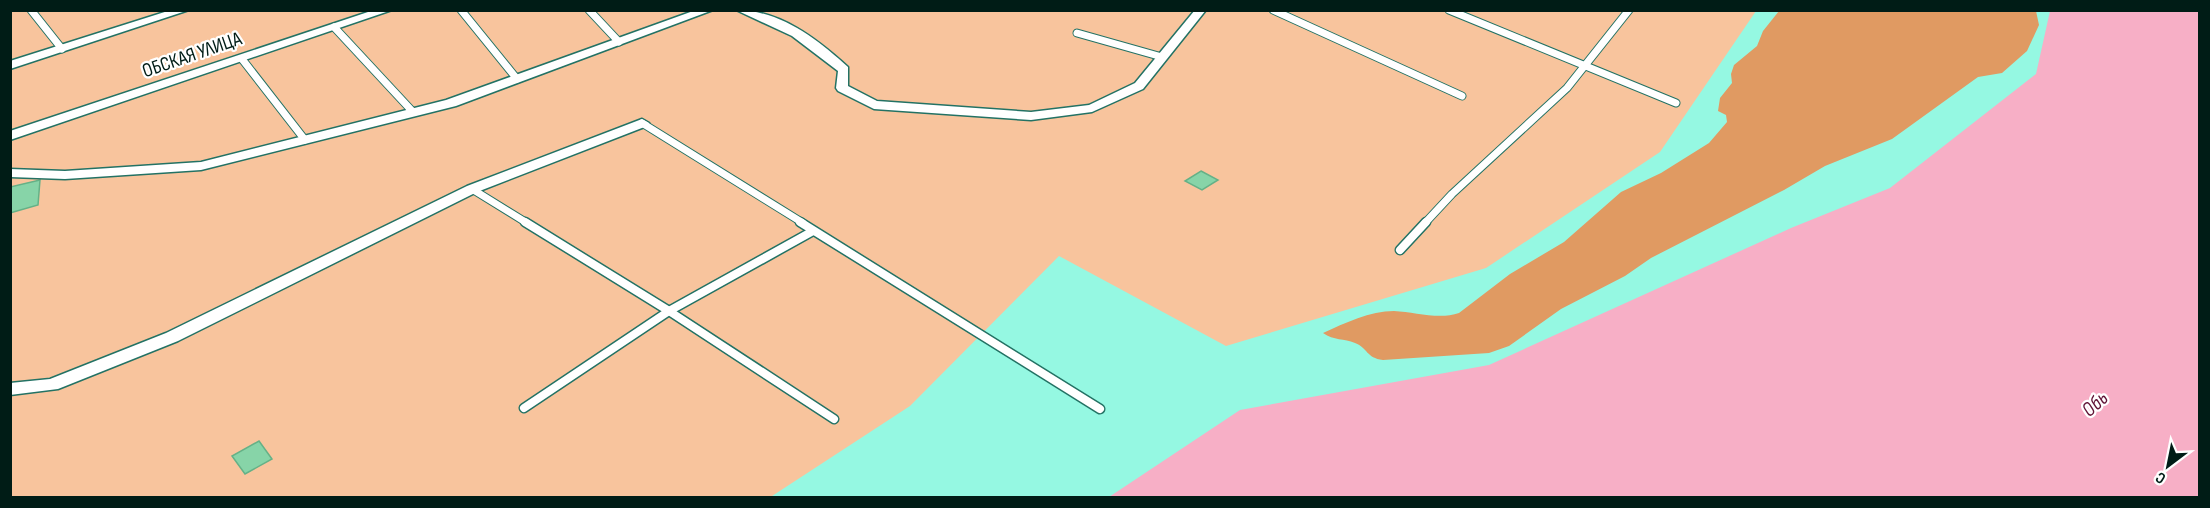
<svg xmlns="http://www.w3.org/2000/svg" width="2210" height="508" font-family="'Sofia Sans Condensed',sans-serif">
<rect width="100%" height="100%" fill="#95f8e2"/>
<path fill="#f8c49d" d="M 10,11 L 1756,11 L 1660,152 L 1486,268 L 1226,346 L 1059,256 L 910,406 L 769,498 L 11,497 Z"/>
<path fill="#e09a62" d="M 1779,11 L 2036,11 L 2039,25 L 2027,51 L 2002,73 L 1978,77 L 1892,139 L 1825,166 L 1784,190 L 1651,258 L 1625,276 L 1561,309 L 1509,346 L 1489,353 L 1383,360 C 1366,358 1368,348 1355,343 C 1344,338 1334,341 1323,333 C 1345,323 1370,311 1394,311 C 1415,312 1439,320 1459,313 L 1510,274 L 1564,242 L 1621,192 L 1661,173 L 1709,143 L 1727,122 L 1726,115 L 1718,111 L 1720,98 L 1732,83 L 1731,74 L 1734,65 L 1757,46 L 1763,31 Z"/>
<path fill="#f7afc6" d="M 2050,11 L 2199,11 L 2199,497 L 1109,497 L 1240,410 L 1489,365 L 1791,228 L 1890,188 L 2036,74 Z"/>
<g fill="#87d4a8" stroke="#65b187" stroke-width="1.5">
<path d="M 1201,171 L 1218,180 L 1202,190 L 1185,181 Z"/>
<path d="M 40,180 L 38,205 L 10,213 L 10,187 Z"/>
<path d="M 259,441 L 272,459 L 245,474 L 232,456 Z"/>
</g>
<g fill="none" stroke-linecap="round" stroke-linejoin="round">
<defs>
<g id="lane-far1">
<path d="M 31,10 L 62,49"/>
<path d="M 461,10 L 517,79"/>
<path d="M 589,10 L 619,42"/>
<path d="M 1273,10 L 1462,96"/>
<path d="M 1449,10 L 1676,103"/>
<path d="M 334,27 L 413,112"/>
<path d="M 1077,33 L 1162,57"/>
<path d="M 242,59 L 305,140"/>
<path d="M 642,123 L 803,223"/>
<path d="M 472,189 L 527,223"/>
<path d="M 1425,223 L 1452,194 L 1567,88 L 1629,10"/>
</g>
<g id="lane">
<path d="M 525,222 L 669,311 L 834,419"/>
<path d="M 800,222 L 1100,409"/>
<path d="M 1400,250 L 1426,222"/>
<path d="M 524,408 L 669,311 L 813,231"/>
</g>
<g id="street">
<path d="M 171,10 L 189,10 L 10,69 L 10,61 Z"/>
<path d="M 374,10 L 392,10 L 10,140 L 10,131 Z"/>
<path d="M 696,10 L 713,10 L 456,106 L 201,170 L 65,179 L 10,177 L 10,169 L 65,171 L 201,162 L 446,100 Z"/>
<path d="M 736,10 C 780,10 817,39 848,67 L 848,86 L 877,101 L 1031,112 L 1089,105 L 1135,83 L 1195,10 L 1206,10 L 1143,89 L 1092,112 L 1031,120 L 874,109 L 838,91 L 836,88 L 838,71 L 792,36 Z"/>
<path d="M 642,119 L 649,123 L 647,126 L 477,192 L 178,341 L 58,389 L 10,395 L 10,383 L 50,379 L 166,333 L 467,186 Z"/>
</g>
</defs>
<use href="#lane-far1" stroke="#237264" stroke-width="9"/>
<use href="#lane" stroke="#237264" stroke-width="11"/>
<use href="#street" stroke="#237264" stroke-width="3"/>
<use href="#lane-far1" stroke="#fff" stroke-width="7"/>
<use href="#lane" stroke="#fff" stroke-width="8"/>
<use href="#street" fill="#fff" fill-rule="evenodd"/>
</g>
<g text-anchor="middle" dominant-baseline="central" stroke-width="4.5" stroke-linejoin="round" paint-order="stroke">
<g font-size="20" fill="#001c16" stroke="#fff">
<text transform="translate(192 55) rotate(-19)">ОБСКАЯ УЛИЦА</text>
</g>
<g font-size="21" font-style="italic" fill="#611436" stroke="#fff">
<text transform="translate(2095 404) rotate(-42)">Обь</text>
</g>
</g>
<rect width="2210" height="508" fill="none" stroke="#001c16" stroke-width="24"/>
<g transform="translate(2168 466) rotate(212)" stroke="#ffffff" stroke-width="4.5" paint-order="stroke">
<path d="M0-4.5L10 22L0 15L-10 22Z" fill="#001c16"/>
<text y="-9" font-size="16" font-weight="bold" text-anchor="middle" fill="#001c16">С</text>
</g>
</svg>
